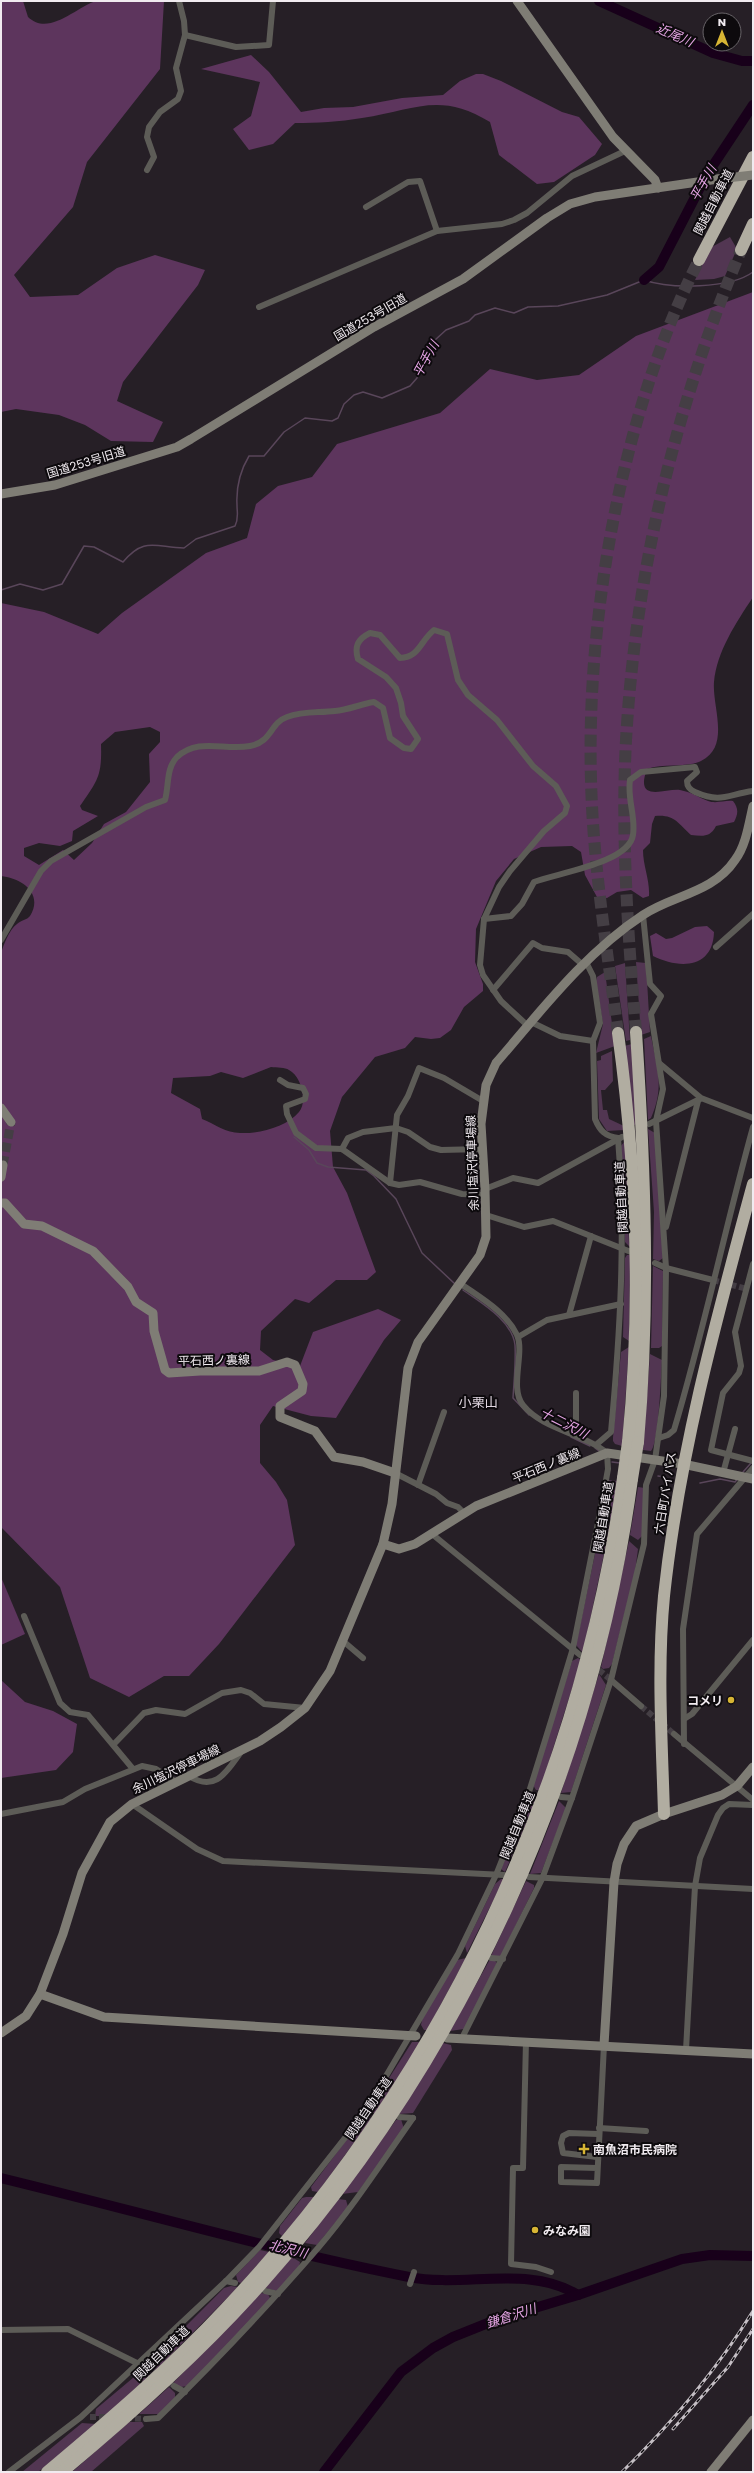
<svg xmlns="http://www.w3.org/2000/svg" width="754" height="2473" font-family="Poppins,'Noto Sans JP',sans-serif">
<rect width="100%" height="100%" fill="#261f26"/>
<g fill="#523652">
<path d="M 730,237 L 737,249 L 725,276 L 714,279 L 695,280 L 710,248 Z"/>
<path d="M 636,962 L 646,963 L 650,1032 L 641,1035 Z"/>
<path d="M 625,963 L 630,1040 L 626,1041 L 615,966 Z"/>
<path d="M 605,972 L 615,1046 L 596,1053 L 603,1024 L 596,981 L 597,977 Z"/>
<path d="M 651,1036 C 657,1067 665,1087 651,1118 L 648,1120 L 644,1039 Z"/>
<path d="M 632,1044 L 637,1124 L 634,1125 L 624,1046 Z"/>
<path d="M 612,1051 L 613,1081 L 605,1090 L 601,1090 L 603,1110 L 607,1110 L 609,1119 L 624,1126 L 624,1130 L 607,1131 L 599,1119 L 597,1061 L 601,1060 L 601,1056 Z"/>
<path d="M 648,1129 L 655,1133 L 663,1258 L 659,1261 L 653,1259 L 654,1212 Z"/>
<path d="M 625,1141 L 629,1242 L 631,1248 L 625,1242 L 624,1183 L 620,1147 Z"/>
<path d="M 627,1255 L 630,1255 L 629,1341 L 623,1337 L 625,1258 Z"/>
<path d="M 653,1266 L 663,1271 L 662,1346 L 659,1348 L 651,1348 Z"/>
<path d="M 629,1347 L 623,1433 L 622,1446 L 615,1444 L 613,1441 L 613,1437 L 621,1352 Z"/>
<path d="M 650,1354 L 662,1360 C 661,1374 659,1444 651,1451 L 643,1450 Z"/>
<path d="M 608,1480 L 617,1481 L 611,1519 L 603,1512 Z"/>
<path d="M 638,1487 L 645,1488 L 642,1536 L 638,1540 L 630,1535 Z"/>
<path d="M 604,1523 L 610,1526 L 583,1653 L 576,1645 L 601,1525 Z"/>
<path d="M 629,1541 L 638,1549 L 635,1572 L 612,1664 L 609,1668 L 603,1669 L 601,1667 Z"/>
<path d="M 578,1658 L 581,1660 L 540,1790 L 536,1790 L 533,1785 L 572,1661 Z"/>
<path d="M 599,1674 L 606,1685 L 571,1792 L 561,1793 Z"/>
<path d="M 537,1798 L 505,1872 L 501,1869 L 528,1801 L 530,1799 Z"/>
<path d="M 559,1801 L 566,1808 L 541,1873 L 530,1874 Z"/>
<path d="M 501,1879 L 504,1879 L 467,1953 L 465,1946 L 495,1884 Z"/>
<path d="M 526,1881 L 534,1885 L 534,1888 L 501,1956 L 491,1956 Z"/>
<path d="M 466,1958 L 427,2030 L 424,2030 L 421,2025 L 422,2020 L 452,1967 L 457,1960 Z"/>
<path d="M 489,1961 L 495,1961 L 497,1963 L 464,2029 L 450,2031 Z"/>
<path d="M 412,2042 L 421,2042 L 375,2113 L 372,2113 L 372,2105 Z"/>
<path d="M 443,2043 L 451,2045 L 452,2050 L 413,2113 L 399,2114 Z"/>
<path d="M 372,2118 L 318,2192 L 312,2191 L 311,2187 L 359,2123 L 364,2119 Z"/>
<path d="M 401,2119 L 404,2129 L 358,2192 L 342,2194 L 396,2120 Z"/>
<path d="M 306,2197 L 315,2197 L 282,2236 L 279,2233 L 280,2226 L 302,2198 Z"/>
<path d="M 338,2199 L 346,2200 L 348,2207 L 317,2245 L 305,2243 Z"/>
<path d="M 260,2250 L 269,2252 L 241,2283 L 238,2282 L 236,2275 Z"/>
<path d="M 292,2257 L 300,2262 L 299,2267 L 277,2291 L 265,2288 Z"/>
<path d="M 231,2286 L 238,2287 L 155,2371 L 152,2369 L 150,2362 L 224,2288 Z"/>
<path d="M 261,2293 L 268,2294 L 271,2300 L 188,2386 L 181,2387 L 173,2383 Z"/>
<path d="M 140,2372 L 150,2375 L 105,2416 L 95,2416 L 96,2409 Z"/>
<path d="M 169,2387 L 175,2393 L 175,2398 L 160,2414 L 139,2414 Z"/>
<path d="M 129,2422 L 142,2422 L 144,2426 L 91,2472 L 72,2472 Z"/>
<path d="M 82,2423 L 96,2424 L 38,2472 L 22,2472 Z"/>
</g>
<g fill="#5d355d" fill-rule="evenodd">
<path d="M 1,1 L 23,1 L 28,17 C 49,37 76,7 96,1 C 108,0 149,1 164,1 L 160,69 L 87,162 L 73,207 L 14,275 L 30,297 L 78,295 L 117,268 L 155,255 L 205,270 L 198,285 L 123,382 L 117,401 L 163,422 L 153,442 L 111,441 L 85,425 L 59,415 L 16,409 L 1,412 Z"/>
<path d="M 251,55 L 269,72 L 301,112 L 324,108 L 353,107 L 402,98 L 443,95 L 460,81 L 476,74 L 483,74 L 501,81 L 562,112 L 579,117 L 602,144 L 595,155 L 554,182 L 537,184 L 499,155 L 490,122 C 440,91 414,110 362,118 C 339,122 317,123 295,123 L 273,144 L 249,150 L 233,129 L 251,116 L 260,82 L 201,69 Z"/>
<path d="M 753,292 L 753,597 C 736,623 717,651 714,682 C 712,707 731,746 701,761 C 687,768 663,763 647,769 C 634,804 666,788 680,790 C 691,792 698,797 708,801 C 716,804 725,800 733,801 C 739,809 738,814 734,822 L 716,826 C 710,838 702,836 691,835 C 678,823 674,814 655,816 L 652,824 L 650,843 L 643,850 C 643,866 650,880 649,896 L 643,898 L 631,890 L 617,892 L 607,898 L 597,897 L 585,875 L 581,852 L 572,846 L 541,847 L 514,859 L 496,881 L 476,929 L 475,962 L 483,984 L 483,991 L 464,1007 L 451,1030 L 440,1038 L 431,1039 L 415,1037 L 405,1048 L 375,1057 L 342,1097 L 330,1131 L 333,1167 L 347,1193 L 376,1272 L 367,1280 L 336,1280 L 309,1303 L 295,1299 L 261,1331 L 260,1350 L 273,1360 L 300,1366 L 313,1332 L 378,1309 L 401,1320 L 384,1340 L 336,1418 L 311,1416 L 273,1406 L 260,1425 L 260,1463 L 276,1482 L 287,1500 L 295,1545 L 219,1644 L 189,1676 L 164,1676 L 129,1697 L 90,1678 L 60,1587 L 1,1527 L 1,953 C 4,944 9,930 17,924 C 21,920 27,920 30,916 C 44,893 21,878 1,876 L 1,603 L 44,612 L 98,634 L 122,613 L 206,553 L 247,538 L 256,504 L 278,486 L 312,477 L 337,444 L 440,413 L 490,369 L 537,380 L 579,375 L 636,336 ZM 150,727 L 160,732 L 160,742 L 149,754 L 150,782 L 126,812 L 104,824 L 92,843 L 74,860 L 63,850 L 39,865 L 24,856 L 24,848 L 39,843 L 60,846 L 72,841 L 73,831 L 98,816 L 82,810 L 80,806 C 98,780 102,776 101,744 L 115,732 ZM 271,1067 C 277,1068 285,1067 289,1070 C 301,1076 308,1101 299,1112 C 287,1127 258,1134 240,1133 C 226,1133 215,1124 202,1119 L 200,1109 L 171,1093 L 173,1078 L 210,1076 L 221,1072 L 243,1078 Z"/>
<path d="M 707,926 L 714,932 C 713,969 679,969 653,956 L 650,936 L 656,933 L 666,939 L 672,938 L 695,927 Z"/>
<path d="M 1,1577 L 25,1634 L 1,1645 Z"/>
<path d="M 1,1680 L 25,1702 L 53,1711 L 77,1724 L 73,1752 L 56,1770 L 1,1778 Z"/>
</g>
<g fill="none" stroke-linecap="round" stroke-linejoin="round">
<g stroke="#59465a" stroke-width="1.5">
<path d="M 1,590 L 20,584 L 43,590 L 62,584 L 84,546 L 94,547 L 123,562 C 144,537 154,547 184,548 L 196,539 L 235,526 C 239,518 237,513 237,505 C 236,487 240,471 249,456 L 264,456 L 284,432 L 305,418 L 332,421 L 338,418 L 344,404 L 354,395 L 363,392 L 382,398 L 410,386 L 417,378 L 435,340 L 446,330 L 469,321 L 475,315 L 495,308 L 514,313 L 528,307 L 558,306 L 607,295 L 644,280 C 670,289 730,289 753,272"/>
<path d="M 294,1137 L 309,1150 L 317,1163 L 328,1167 L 366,1170 L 374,1176 L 396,1199 L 422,1253 L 455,1284"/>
<path d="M 463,1290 C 481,1303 512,1320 515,1345 C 516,1362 514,1381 513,1398 L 529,1415"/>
<path d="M 571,1437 L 590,1446"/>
<path d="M 595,1448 L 599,1451"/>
<path d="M 612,1462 L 620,1463"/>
<path d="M 743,1472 L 751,1463"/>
<path d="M 658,1476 L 664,1477"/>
<path d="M 700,1483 L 720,1479 L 735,1482 L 738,1478"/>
</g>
<g stroke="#18001a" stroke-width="10">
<path d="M 599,1 L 713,53 L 742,61 L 753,61"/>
<path d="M 644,280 L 659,267 L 706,176 L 753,105"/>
<path d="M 1,2178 C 137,2211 272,2250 409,2277 C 465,2288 528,2264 578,2295"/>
<path d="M 324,2472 L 401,2372 L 433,2348 L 453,2337 L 498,2319 L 578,2295 L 682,2259 L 710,2255 L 753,2256"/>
</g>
<g stroke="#443e44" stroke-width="6" stroke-dasharray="6 3" stroke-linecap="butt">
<path d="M 713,1280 L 747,1289"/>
<path d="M 592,1664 L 611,1680"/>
<path d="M 641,1706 L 674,1734"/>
<path d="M 145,2367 L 174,2386"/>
<path d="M 90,2417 L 110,2417"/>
<path d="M 126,2418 L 146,2419"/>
</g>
<path stroke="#443e44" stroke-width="9" stroke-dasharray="9 4.5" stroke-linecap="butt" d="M 3,1165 L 11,1122"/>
<g stroke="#443e44" stroke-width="12" stroke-dasharray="12 6" stroke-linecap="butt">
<path d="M 636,1032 C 628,935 621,837 626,740 C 636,568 675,409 741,250"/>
<path d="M 618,1033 C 607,949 593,865 591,780 C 586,614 623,409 699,260"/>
</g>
<g stroke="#5d5c57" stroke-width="6">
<path d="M 185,35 L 236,47 L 269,45 L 273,1"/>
<path d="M 147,170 L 154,157 L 147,137 L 149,127 L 160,112 L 178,99 L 181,91 L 176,68 L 185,35 L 184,21 L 179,1"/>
<path d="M 366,207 L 408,182 L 420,181 L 437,231"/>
<path d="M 259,307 L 437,231 L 502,224 L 514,220 L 527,213 L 572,176 L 625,151"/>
<path d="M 484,919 L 511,916 L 522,904 L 534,882 C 557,873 629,863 633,835 C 636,817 627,799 630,780 L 641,772 L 695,767 L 697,772 L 687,781 C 687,787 690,790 695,792 C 722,804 728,794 753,791"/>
<path d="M 1,940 L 41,871 L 51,861 L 146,807 L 165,800 C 169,786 166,768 177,757 C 199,737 224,751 250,746 C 272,742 270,723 287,717 C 303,711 318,713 335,711 C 348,710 361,704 374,702 L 383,708 L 390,738 L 404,748 L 411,749 L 418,739 L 403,716 L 401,703 L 396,688 L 386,677 L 358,659 C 354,646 358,639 370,633 L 380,635 L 400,658 C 420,657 420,641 434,630 L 447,634 L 458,680 L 468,695 L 497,720 L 533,766 L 556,786 L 567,806 L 565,813 L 544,831 L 510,871 L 499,887 L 484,919 L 480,965 L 483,975 L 501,1001 L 528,1026"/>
<path d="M 716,947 L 753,914"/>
<path d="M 586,962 L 593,976 L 600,1023 L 593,1041 L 595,1119 C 600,1131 605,1136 618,1138"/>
<path d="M 493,990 L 533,943 L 542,948 L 568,952 L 583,965"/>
<path d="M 531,1022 L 560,1036 L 593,1041"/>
<path d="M 659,1063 L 701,1098 L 753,1118"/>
<path d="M 280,1080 L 288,1085 L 303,1088 L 306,1094 L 305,1099 L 286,1106 L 287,1114 L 296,1133 L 316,1148 L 342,1149 L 390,1183 L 399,1185 L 420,1182 L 462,1194 L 485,1195"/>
<path d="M 649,1124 L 700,1099"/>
<path d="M 342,1149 L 348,1138 L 363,1132 L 396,1128 L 408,1132 L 430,1147 L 441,1150 L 482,1149"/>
<path d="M 390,1183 L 397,1115 L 408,1096 L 419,1068 L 444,1078 L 483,1101"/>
<path d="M 485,1189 L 513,1178 L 538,1183 L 622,1137"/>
<path d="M 486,1215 L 524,1227 L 553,1221 L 631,1252"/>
<path d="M 666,1227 L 698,1101"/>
<path d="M 655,1263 L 666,1268 L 713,1280"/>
<path d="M 753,1264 L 735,1332 L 741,1366 L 739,1373 L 723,1393 L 711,1450 L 753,1461"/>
<path d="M 569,1315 L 591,1236"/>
<path d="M 518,1337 L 547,1320 L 621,1304"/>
<path d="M 576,1393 L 576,1435"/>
<path d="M 659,1438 L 668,1435 L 674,1430 C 704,1330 725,1228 753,1127"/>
<path d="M 597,1444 L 611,1432 C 620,1334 626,1237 618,1138"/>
<path d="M 395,1473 L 436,1494 L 447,1503 L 458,1507 L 464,1513"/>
<path d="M 723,1473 L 735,1429"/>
<path d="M 418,1485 L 444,1412"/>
<path d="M 432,1534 L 580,1655"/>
<path d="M 24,1616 L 60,1703 L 70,1712 L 88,1715 L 133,1769"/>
<path d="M 343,1641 L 363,1658"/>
<path d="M 611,1680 L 641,1706"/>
<path d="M 684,1719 L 692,1714 L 753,1640"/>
<path d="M 674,1734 L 753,1800"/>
<path d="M 114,1744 L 144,1713 L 156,1710 L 185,1714 L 222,1693 L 241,1690 L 250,1693 L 264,1704 L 305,1708"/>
<path d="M 684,1744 L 683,1629 L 697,1534 L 753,1468"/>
<path d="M 189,1776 C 216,1793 227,1771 241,1752"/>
<path d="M 561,1797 L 572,1798"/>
<path d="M 132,1804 L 197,1849 L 223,1861 L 504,1875"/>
<path d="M 1,1814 L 63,1802 L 85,1789 L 142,1766 L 156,1769 L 176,1782"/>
<path d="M 529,1877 L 753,1889"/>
<path d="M 491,1958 L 503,1959"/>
<path d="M 462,2038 L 542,1879 L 572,1798 L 611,1680 L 644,1544 L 646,1485 L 655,1460 L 664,1396 L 666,1268 L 656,1121 L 663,1089 L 651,1014 L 661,996 L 650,984 L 643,915"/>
<path d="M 526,2041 L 523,2168 L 513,2168 L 511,2264 L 536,2267 L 551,2272"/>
<path d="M 686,2050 L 695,1886 L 700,1858 L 718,1815 L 723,1808 L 729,1804 L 753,1805"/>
<path d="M 399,2117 L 413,2118"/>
<path d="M 599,2128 L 646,2131"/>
<path d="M 597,2157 L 563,2153 L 561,2143 L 563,2136 L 569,2133 L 598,2134"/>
<path d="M 597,2168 L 561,2167 L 561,2182 L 597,2183 L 604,2045"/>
<path d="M 226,2281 L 235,2283"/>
<path d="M 410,2284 L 414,2272"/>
<path d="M 265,2291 L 278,2294"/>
<path d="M 1,2330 L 68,2329 L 145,2367"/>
<path d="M 174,2386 L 185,2392"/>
<path d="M 146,2419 L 158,2418 C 214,2363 267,2307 318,2248 C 353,2207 382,2162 413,2118"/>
<path d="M 9,2472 L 81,2417 L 226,2281 L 259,2247 L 363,2115 L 458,1954 L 496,1875 L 529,1792 L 552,1718 L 573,1648 L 600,1513 L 608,1469 L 607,1453 C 583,1433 543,1430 523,1405 C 509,1388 525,1353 517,1335 C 506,1312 481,1298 461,1284"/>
</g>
<g stroke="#7f7d75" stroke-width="9">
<path d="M 517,1 L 613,137 L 655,180 L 658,188"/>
<path d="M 1,494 L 55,485 L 177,447 L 191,439 L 374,327 L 463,279 L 547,218 L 570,204 L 595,197 L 718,179"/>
<path d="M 1,1108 L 11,1122"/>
<path d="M 1,1177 L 3,1165"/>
<path d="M 1,1203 L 5,1203 L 24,1224 L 42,1226 L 93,1251 L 128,1287 L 136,1302 L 153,1313 L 154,1331 L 165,1370 L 169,1373 L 200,1371 L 259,1371 L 287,1362 L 295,1365 L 303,1384 L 302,1391 L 280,1406 L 280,1417 L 315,1431 L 334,1457 L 363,1462 L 395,1473"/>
<path d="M 383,1544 L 399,1549 L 415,1544 L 476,1506 L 607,1453 L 683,1464 L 753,1479"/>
<path d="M 40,1994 L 104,2017 L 416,2036"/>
<path d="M 1,2033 L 26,2016 L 40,1994 L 63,1934 L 82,1873 L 110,1822 L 132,1804 L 260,1741 L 281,1727 L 305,1708 L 330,1671 L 383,1544 L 392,1504 L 408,1368 L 418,1342 L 480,1255 L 486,1237 L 485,1189 L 481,1124 L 486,1085 L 496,1063 C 541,1011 585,953 643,915 C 673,895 713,893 735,860 C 746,846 749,823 753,806"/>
<path d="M 447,2038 L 753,2054"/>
<path d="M 604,2045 L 614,1882 L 617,1864 L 624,1844 L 636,1826 L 664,1814 L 722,1795 L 737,1786 L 753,1767"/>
<path d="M 711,2472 L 753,2420"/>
</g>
<g stroke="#b1ada1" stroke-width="12">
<path d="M 741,250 L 753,224"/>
<path d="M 699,260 L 753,157"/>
<path d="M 636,1032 C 645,1169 650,1305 638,1442"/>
<path d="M 618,1033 C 637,1171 642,1303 628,1442"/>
<path d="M 664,1814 C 662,1742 657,1668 664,1596 C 679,1455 716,1320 753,1184"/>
<path d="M 47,2472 C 109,2420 171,2367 226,2308 C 442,2080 579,1788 623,1478"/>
<path d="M 62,2472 C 133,2413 202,2351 263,2282 C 462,2058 592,1775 632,1479"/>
</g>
<defs>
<g id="rail">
<path d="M 673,2429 L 728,2367 L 753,2329"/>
<path d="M 622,2472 C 672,2423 716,2371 753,2311"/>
</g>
</defs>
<use href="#rail" stroke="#c5bfc5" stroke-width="3"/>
<use href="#rail" stroke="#0d0a0d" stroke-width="1.5" stroke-dasharray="4.5" stroke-linecap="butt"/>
<path stroke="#7f7d75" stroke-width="9" d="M 718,179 L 753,175"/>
<g stroke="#b1ada1" stroke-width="12">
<path d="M 623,1478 L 628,1442"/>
<path d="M 632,1479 L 638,1442"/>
</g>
</g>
<g fill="#d7b534" stroke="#0d0a0d" stroke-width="1.5">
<circle cx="731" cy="1700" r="4"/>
<path d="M582 2143h4v4h4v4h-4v4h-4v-4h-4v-4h4z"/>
<circle cx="535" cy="2230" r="4"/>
</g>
<g text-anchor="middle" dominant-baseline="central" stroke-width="4" stroke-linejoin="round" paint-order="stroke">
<g font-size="12" fill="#f1ebf0" stroke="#0d0a0d">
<text transform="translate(713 202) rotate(-63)">関越自動車道</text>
<text transform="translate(370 317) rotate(-30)">国道253号旧道</text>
<text transform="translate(86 462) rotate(-17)">国道253号旧道</text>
<text transform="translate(472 1163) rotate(-92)">余川塩沢停車場線</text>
<text transform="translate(621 1197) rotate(-93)">関越自動車道</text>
<text transform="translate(214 1360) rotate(-1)">平石西ノ裏線</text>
<text transform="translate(546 1465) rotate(-22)">平石西ノ裏線</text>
<text transform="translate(665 1493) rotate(-81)">六日町バイパス</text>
<text transform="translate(603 1517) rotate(-81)">関越自動車道</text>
<text transform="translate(176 1769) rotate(-26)">余川塩沢停車場線</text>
<text transform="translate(517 1825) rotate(-68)">関越自動車道</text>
<text transform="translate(368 2108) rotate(-56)">関越自動車道</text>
<text transform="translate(161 2353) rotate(-44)">関越自動車道</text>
</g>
<g font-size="12" font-weight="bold" fill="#f1ebf0" stroke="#0d0a0d" text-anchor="start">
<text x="723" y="1700" text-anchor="end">コメリ</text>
<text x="593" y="2149">南魚沼市民病院</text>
<text x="543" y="2230">みなみ園</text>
</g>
<g font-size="13" font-style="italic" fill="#e5a4e4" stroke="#0d0a0d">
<text transform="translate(675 35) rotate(24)">近尾川</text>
<text transform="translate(703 183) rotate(-60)">平手川</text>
<text transform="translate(426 359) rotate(-61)">平手川</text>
<text transform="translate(564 1423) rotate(27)">十二沢川</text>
<text transform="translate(288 2249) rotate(14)">北沢川</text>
<text transform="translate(511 2316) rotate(-18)">鎌倉沢川</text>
</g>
<g font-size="13" fill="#e0d6e0" stroke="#0d0a0d">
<text x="478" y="1402">小栗山</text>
</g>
</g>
<rect width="754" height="2473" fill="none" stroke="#f1ebf0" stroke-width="4"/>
<g transform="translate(722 32)"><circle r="19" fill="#0d0a0d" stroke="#686468"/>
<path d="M0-3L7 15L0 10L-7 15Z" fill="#d7b534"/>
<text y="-6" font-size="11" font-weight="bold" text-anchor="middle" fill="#f1ebf0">N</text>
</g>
</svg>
